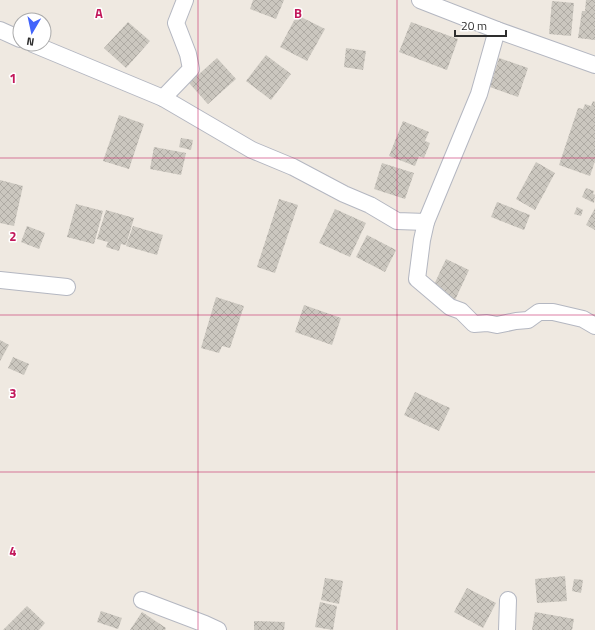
<svg xmlns="http://www.w3.org/2000/svg" width="595" height="630" font-family="'Titillium Web',sans-serif">
<defs>
<pattern id="building-cross-hatch" width="8" height="8" patternUnits="userSpaceOnUse"><rect width="8" height="8" fill="#cbc7bf"/><path d="M0 0l8 8M0 8l8-8" fill="none" stroke="#afaba4"/></pattern>
</defs>
<rect width="100%" height="100%" fill="#efe9e1"/>
<g fill="url(#building-cross-hatch)">
<path d="M 253,0 L 284,0 L 276,19 L 250,9 Z"/>
<path d="M 586,0 L 595,0 L 595,40 L 578,38 L 582,11 L 585,11 Z"/>
<path d="M 552,1 L 574,3 L 571,36 L 549,34 Z"/>
<path d="M 297,15 L 325,29 L 307,61 L 280,47 Z"/>
<path d="M 128,22 L 150,41 L 126,68 L 104,48 Z"/>
<path d="M 411,22 L 458,39 L 447,70 L 399,52 Z"/>
<path d="M 346,48 L 366,51 L 363,70 L 344,67 Z"/>
<path d="M 266,55 L 291,74 L 271,100 L 246,81 Z"/>
<path d="M 217,58 L 236,79 L 208,104 L 189,83 Z"/>
<path d="M 499,58 L 528,68 L 518,97 L 490,87 Z"/>
<path d="M 593,101 L 595,102 L 595,161 L 590,176 L 559,165 L 578,108 L 583,109 L 585,104 L 591,106 Z"/>
<path d="M 119,115 L 144,124 L 129,169 L 103,161 Z"/>
<path d="M 403,121 L 429,132 L 425,141 L 430,143 L 424,158 L 419,156 L 415,166 L 389,156 Z"/>
<path d="M 181,138 L 193,140 L 191,150 L 179,147 Z"/>
<path d="M 154,147 L 186,153 L 181,175 L 150,169 Z"/>
<path d="M 536,162 L 555,173 L 535,210 L 516,199 Z"/>
<path d="M 382,163 L 414,173 L 405,199 L 374,189 Z"/>
<path d="M 0,180 L 23,186 L 14,226 L 0,223 Z"/>
<path d="M 586,188 L 594,191 L 593,194 L 595,195 L 594,203 L 582,197 Z"/>
<path d="M 279,199 L 298,205 L 275,273 L 257,267 Z"/>
<path d="M 497,202 L 530,215 L 524,230 L 491,217 Z"/>
<path d="M 76,204 L 103,211 L 94,244 L 67,237 Z"/>
<path d="M 577,207 L 583,210 L 581,216 L 574,214 Z"/>
<path d="M 595,208 L 595,230 L 586,225 Z"/>
<path d="M 335,209 L 366,223 L 350,257 L 319,243 Z"/>
<path d="M 106,210 L 134,218 L 126,245 L 121,244 L 119,251 L 106,247 L 108,242 L 97,239 Z"/>
<path d="M 27,226 L 45,233 L 39,249 L 21,242 Z"/>
<path d="M 133,226 L 163,235 L 157,255 L 126,246 Z"/>
<path d="M 367,235 L 396,250 L 385,272 L 356,257 Z"/>
<path d="M 446,259 L 469,270 L 455,300 L 432,289 Z"/>
<path d="M 216,297 L 244,306 L 230,348 L 222,346 L 219,353 L 201,348 Z"/>
<path d="M 304,305 L 341,318 L 332,345 L 295,332 Z"/>
<path d="M 0,340 L 9,345 L 0,361 Z"/>
<path d="M 13,357 L 29,364 L 24,375 L 8,368 Z"/>
<path d="M 415,392 L 450,408 L 439,431 L 404,415 Z"/>
<path d="M 565,576 L 567,601 L 537,603 L 535,579 Z"/>
<path d="M 325,578 L 343,581 L 339,604 L 321,600 Z"/>
<path d="M 574,579 L 583,580 L 581,593 L 572,591 Z"/>
<path d="M 467,588 L 496,603 L 483,628 L 454,612 Z"/>
<path d="M 320,602 L 337,606 L 333,630 L 315,627 Z"/>
<path d="M 27,606 L 45,623 L 39,630 L 3,630 Z"/>
<path d="M 101,611 L 122,618 L 118,629 L 97,622 Z"/>
<path d="M 142,612 L 166,628 L 165,630 L 130,630 Z"/>
<path d="M 535,612 L 574,619 L 572,630 L 532,630 Z"/>
<path d="M 254,621 L 285,622 L 284,630 L 254,630 Z"/>
</g>
<g fill="none" stroke-linecap="round" stroke-linejoin="round">
<defs>
<g id="minor">
<path d="M 420,0 L 497,30 L 595,65"/>
<path d="M 0,30 L 20,39"/>
<path d="M 33,44 L 163,98 L 252,150 L 293,167 L 344,194 L 370,205 L 397,221 L 426,222 L 479,94 L 497,30"/>
<path d="M 163,98 L 191,69 L 188,54 L 176,23 L 185,0"/>
<path d="M 426,222 L 422,240 L 417,279 L 450,307 L 461,311 L 474,324 L 487,323 L 497,325 L 516,321 L 528,320 L 539,312 L 553,312 L 583,319 L 595,326"/>
<path d="M 0,280 L 67,287"/>
<path d="M 142,600 L 205,624 L 218,630"/>
<path d="M 507,630 L 508,600"/>
</g>
</defs>
<use href="#minor" stroke="#b4b7c1" stroke-width="18"/>
<use href="#minor" stroke="#fff" stroke-width="16"/>
</g>
<path fill="none" stroke="#c2185b" stroke-width="1" stroke-opacity="0.55" d="M 198,0 L 198,630M 397,0 L 397,630M 0,158 L 595,158M 0,315 L 595,315M 0,472 L 595,472"/>
<g font-size="13" text-anchor="middle" font-weight="bold" fill="#c2185b" stroke="#fff" stroke-width="3" stroke-linejoin="round" paint-order="stroke">
<text x="99" y="18">A</text>
<text x="298" y="18">B</text>
<text x="13" y="83">1</text>
<text x="13" y="241">2</text>
<text x="13" y="398">3</text>
<text x="13" y="556">4</text>
</g>
<g transform="translate(32 32) rotate(189)"><circle r="19" fill="#ffffff" stroke="#ababab"/>
<path d="M0-3L7 15L0 10L-7 15Z" fill="#4264fb"/>
<text y="-6" font-size="11" font-weight="bold" text-anchor="middle" fill="#2e2e2e">N</text>
</g>
<path d="M455 30v6h51v-6" fill="none" stroke="#2e2e2e" stroke-width="2"/>
<text x="461" y="30" font-size="12" fill="#2e2e2e" stroke="#ffffff" stroke-width="3" paint-order="stroke">20 m</text>
</svg>
